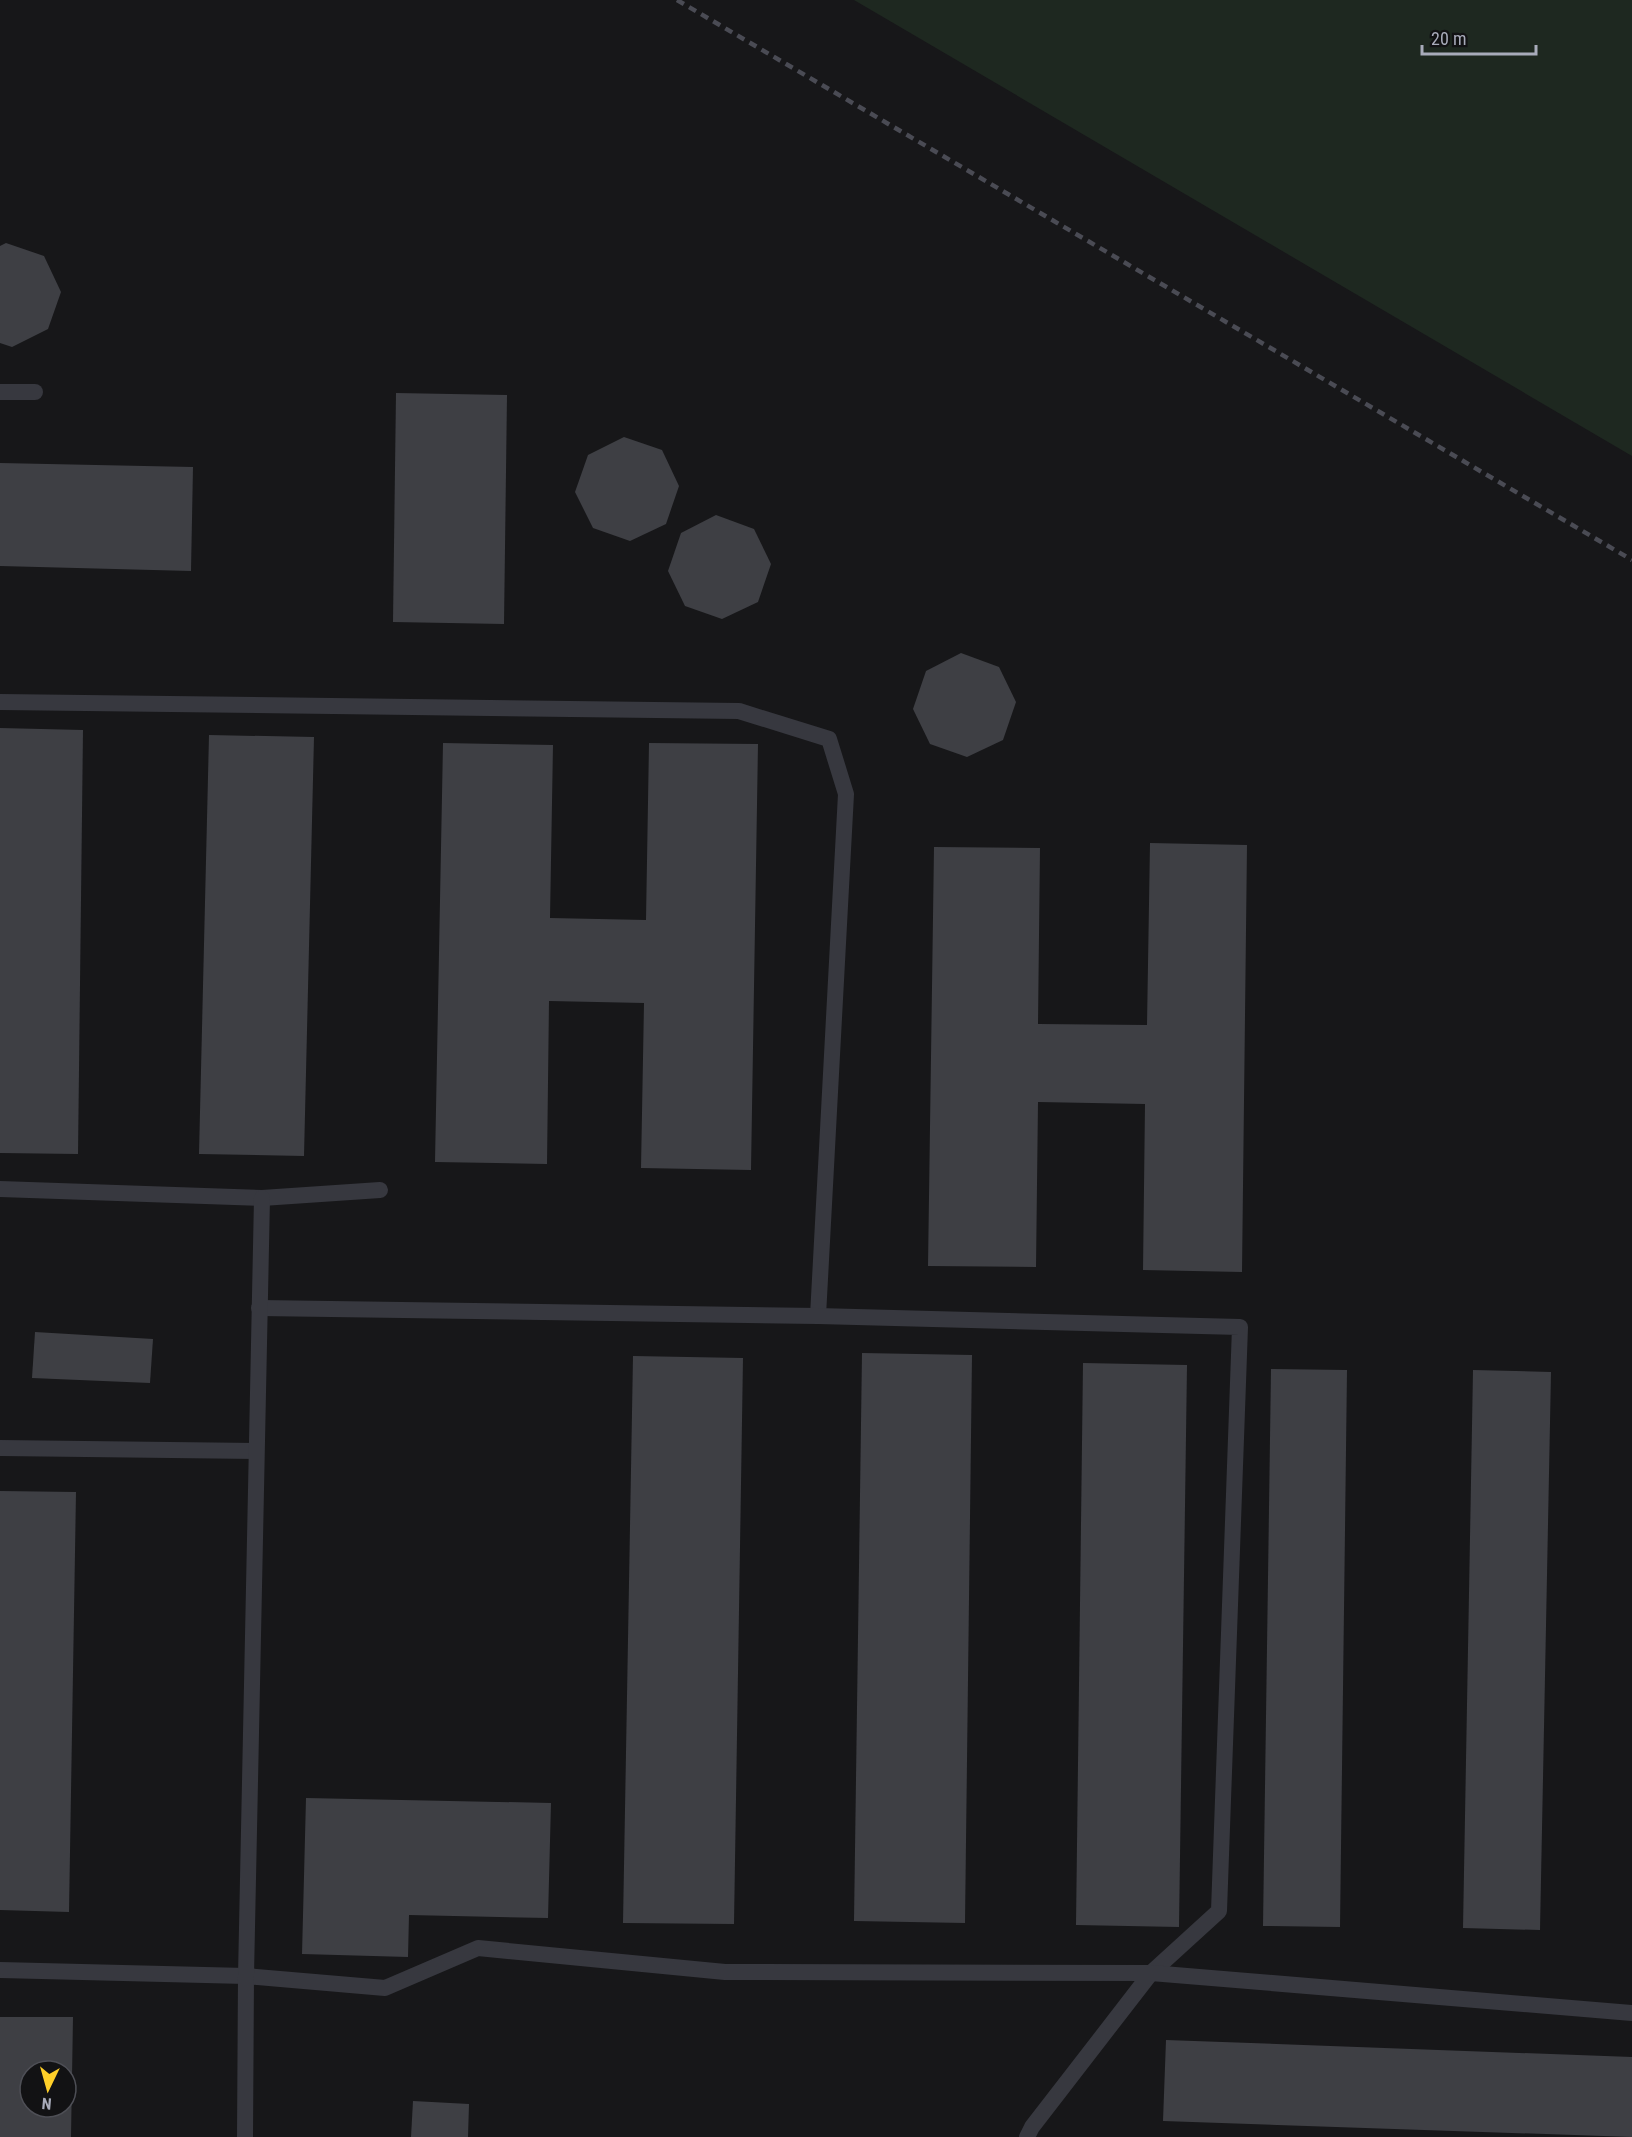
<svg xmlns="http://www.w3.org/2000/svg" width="1632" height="2137" font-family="'Roboto Condensed',sans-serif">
<rect width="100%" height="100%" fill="#171719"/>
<path fill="#1e2820" d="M 854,0 L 1632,0 L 1632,456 Z"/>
<g fill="#3e3f44" fill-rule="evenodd">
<path d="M 6,243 L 44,256 L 61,292 L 48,329 L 12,347 L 0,343 L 0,246 Z"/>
<path d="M 396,393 L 507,395 L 504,624 L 393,622 Z"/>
<path d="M 624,437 L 662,450 L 679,486 L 666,524 L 630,541 L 593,528 L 575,492 L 588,455 Z"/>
<path d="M 0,463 L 193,467 L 191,571 L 0,566 Z"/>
<path d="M 716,515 L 754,529 L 771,564 L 758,602 L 722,619 L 685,606 L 668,571 L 681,533 Z"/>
<path d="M 961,653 L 999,667 L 1016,702 L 1003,740 L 967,757 L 930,744 L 913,709 L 926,671 Z"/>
<path d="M 0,728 L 83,730 L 78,1154 L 0,1153 Z"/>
<path d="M 209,735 L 314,737 L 304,1156 L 199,1154 Z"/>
<path d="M 443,743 L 553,745 L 550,918 L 646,920 L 649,743 L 758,744 L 751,1170 L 641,1168 L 644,1003 L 549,1001 L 547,1164 L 435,1162 Z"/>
<path d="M 1150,843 L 1247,845 L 1242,1272 L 1143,1270 L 1145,1104 L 1038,1102 L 1036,1267 L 928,1266 L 934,847 L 1040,848 L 1038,1024 L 1147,1025 Z"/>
<path d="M 35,1332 L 153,1339 L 150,1383 L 32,1378 Z"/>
<path d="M 862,1353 L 972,1355 L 965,1923 L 854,1921 Z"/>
<path d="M 633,1356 L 743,1358 L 734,1924 L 623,1923 Z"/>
<path d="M 1083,1363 L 1187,1365 L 1179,1927 L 1076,1925 Z"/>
<path d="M 1271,1369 L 1347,1370 L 1340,1927 L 1263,1926 Z"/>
<path d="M 1473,1370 L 1551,1372 L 1540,1930 L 1463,1928 Z"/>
<path d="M 0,1491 L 76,1492 L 69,1912 L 0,1910 Z"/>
<path d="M 306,1798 L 551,1803 L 548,1918 L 409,1915 L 408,1957 L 302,1954 Z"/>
<path d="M 0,2017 L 73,2017 L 71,2137 L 0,2137 ZM 30,2071 L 66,2071 L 66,2107 L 30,2107 Z"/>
<path d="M 1166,2040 L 1632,2057 L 1632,2137 L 1163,2121 Z"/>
<path d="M 413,2101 L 469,2104 L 468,2137 L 411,2137 Z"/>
</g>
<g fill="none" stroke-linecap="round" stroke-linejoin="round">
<g stroke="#37383f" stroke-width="16">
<path d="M 0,392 L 35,392"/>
<path d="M 0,702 L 739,711 L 829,739 L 846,794 L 818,1316"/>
<path d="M 0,1189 L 262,1198 L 380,1190"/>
<path d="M 259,1308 L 818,1316 L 1240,1327 L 1219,1911 L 1151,1973 L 1032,2127 L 1027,2137"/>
<path d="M 0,1448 L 256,1451"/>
<path d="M 0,1970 L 246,1976 L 385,1988 L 478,1948 L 725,1972 L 1151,1973 L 1632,2013"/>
<path d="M 245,2137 L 246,1976 L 262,1198"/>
</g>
<path stroke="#4a4b54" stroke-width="4.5" stroke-dasharray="8 6" stroke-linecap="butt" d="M 677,0 L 1632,560"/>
</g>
<g transform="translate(48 2089) rotate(185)"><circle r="28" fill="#121214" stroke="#4e4f56" stroke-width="1.5"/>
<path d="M0-4.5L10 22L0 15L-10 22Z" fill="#ffcf29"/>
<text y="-9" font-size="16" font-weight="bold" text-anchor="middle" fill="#a8abba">N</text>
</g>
<path d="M1422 45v9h114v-9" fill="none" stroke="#a8abba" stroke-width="3"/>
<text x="1431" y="45" font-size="18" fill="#a8abba" stroke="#121214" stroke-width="4.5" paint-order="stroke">20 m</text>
</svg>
